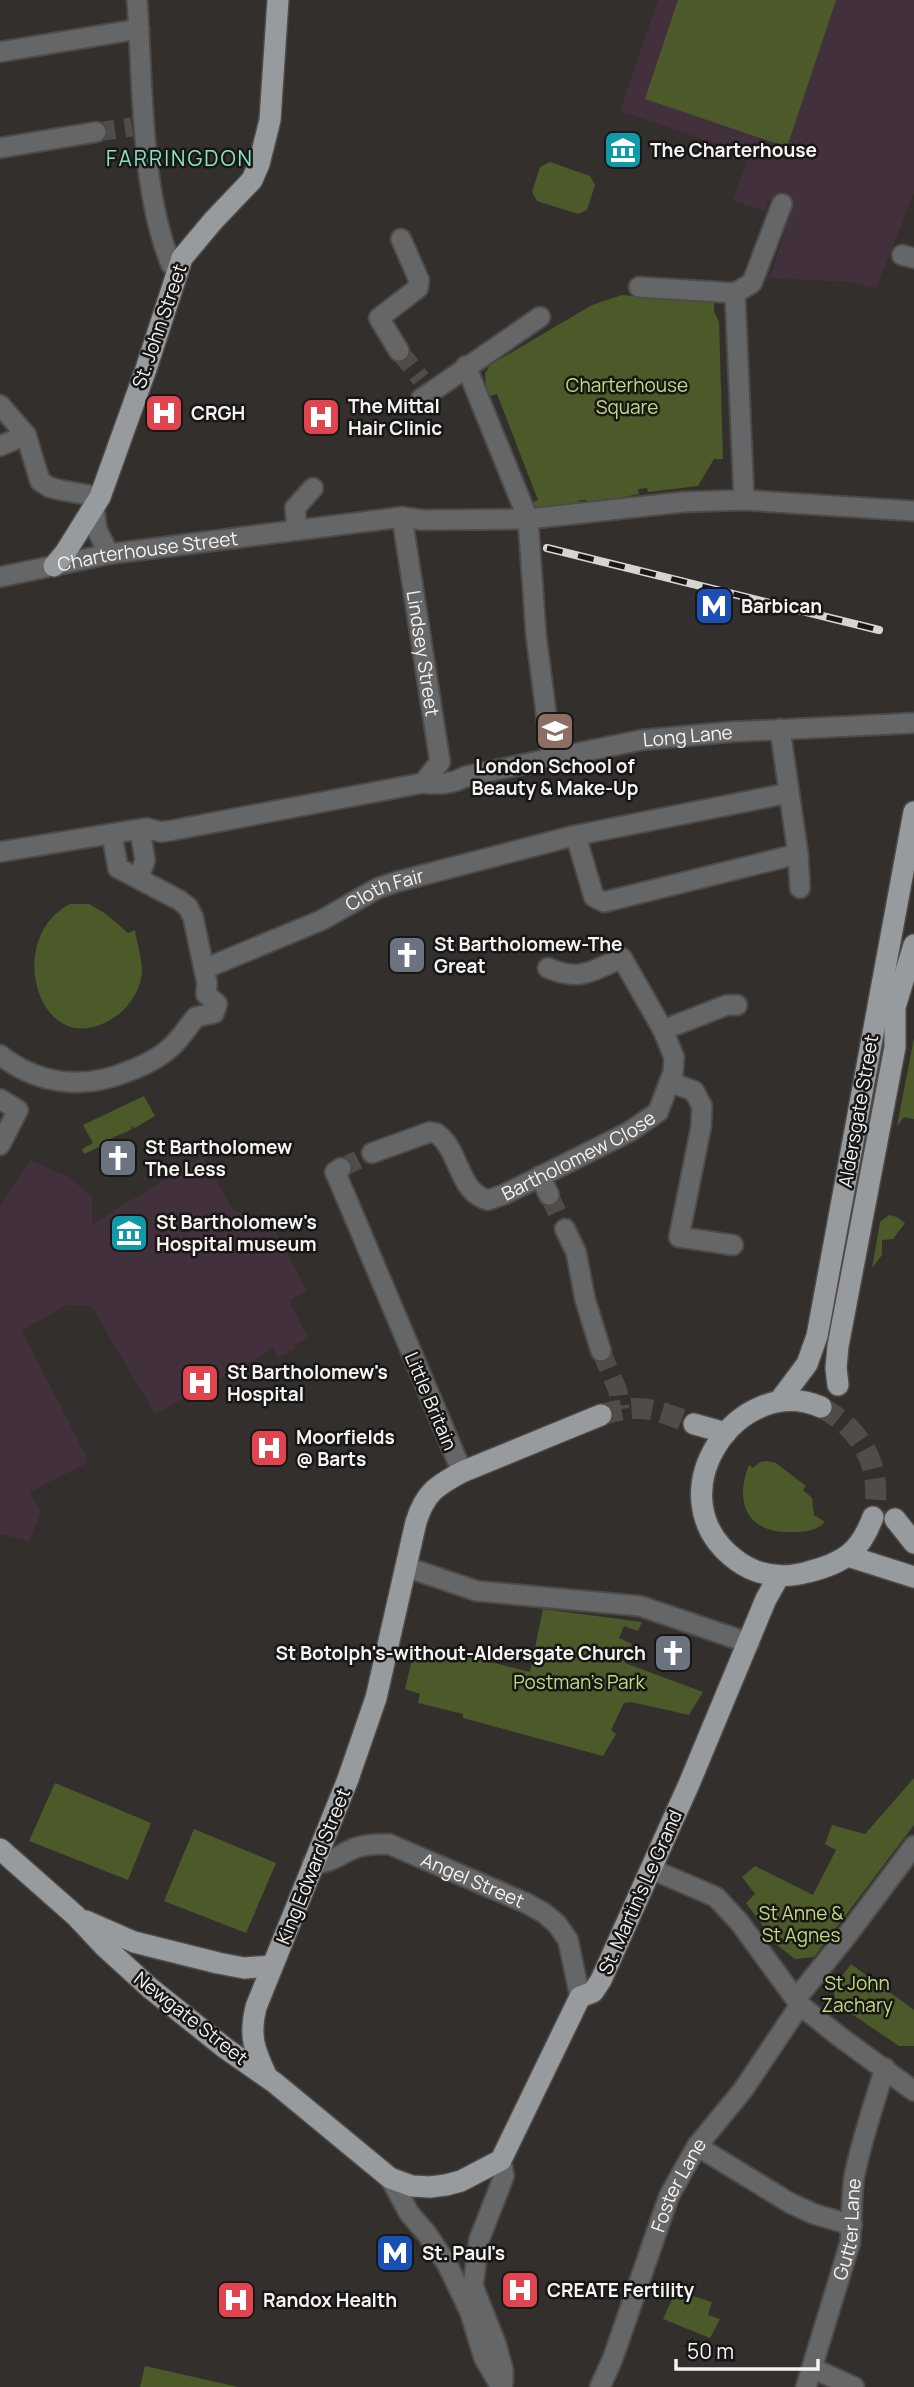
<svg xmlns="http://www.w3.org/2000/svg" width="914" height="2387" font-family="Manrope,sans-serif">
<rect width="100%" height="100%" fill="#332f2c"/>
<g fill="#42313c">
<path d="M 658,0 L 914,0 L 914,192 L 876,289 L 851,282 L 770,278 L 792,208 L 769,200 L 765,211 L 733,201 L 749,155 L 620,111 Z"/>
<path d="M 202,1157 L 233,1210 L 242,1213 L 251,1221 L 268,1217 L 307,1291 L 289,1301 L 308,1337 L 294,1345 L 296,1349 L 278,1358 L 272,1347 L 262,1356 L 155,1414 L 91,1306 L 66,1305 L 22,1331 L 84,1452 L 87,1463 L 30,1492 L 41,1513 L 29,1541 L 0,1534 L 0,1207 L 30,1160 L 68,1177 L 92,1196 L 92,1224 Z"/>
</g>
<g fill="#4c5a2a">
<path d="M 678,0 L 836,0 L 787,147 L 645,99 Z"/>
<path d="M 550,162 L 590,176 L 595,185 L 587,210 L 578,214 L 537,201 L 532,192 L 540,167 Z"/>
<path d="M 622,295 L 714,302 L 714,311 L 719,322 L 723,459 L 714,459 L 698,486 L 648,492 L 647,488 L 638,489 L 639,494 L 588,504 L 586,500 L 580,500 L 577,504 L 532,509 L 530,503 L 538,500 L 497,394 L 487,397 L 485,374 L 490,365 L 592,305 Z"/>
<path d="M 70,904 L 89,904 L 106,914 L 128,933 L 135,930 C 137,945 142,957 142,972 C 141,988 131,1004 119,1014 C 42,1072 0,940 70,904 Z"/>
<path d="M 914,1038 L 914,1119 L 904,1117 L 897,1126 Z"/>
<path d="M 144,1096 L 155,1116 L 135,1128 L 131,1126 L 132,1129 L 125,1133 L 123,1131 L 124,1133 L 111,1138 L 112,1141 L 84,1154 L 82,1149 L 93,1143 L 83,1125 Z"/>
<path d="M 889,1215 L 897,1217 L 905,1223 L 893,1239 L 882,1240 L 882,1255 L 872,1268 L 880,1222 Z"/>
<path d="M 767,1461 L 776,1463 L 806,1486 L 803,1490 L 812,1498 L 814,1515 L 825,1522 C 814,1532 804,1532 790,1532 C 747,1533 734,1502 749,1465 L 753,1468 L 760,1462 Z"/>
<path d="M 543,1609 L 642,1622 L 638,1631 L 624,1626 L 619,1638 L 632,1644 L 625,1663 L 703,1692 L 689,1715 L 631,1702 L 624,1703 L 611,1730 L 616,1734 L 603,1756 L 463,1718 L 463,1714 L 418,1703 L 420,1694 L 405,1689 L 416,1643 L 530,1672 Z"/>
<path d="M 914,1778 L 914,1825 L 814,1957 L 795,1959 L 778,1946 L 746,1903 L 755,1894 L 742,1877 L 755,1866 L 813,1895 L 836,1850 L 825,1844 L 832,1825 L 865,1834 Z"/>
<path d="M 55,1783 L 151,1823 L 128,1880 L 29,1841 Z"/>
<path d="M 194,1829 L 276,1863 L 246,1933 L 164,1901 Z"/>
<path d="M 851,1964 L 914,2010 L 914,2046 L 899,2046 L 837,2004 C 829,1988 841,1978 851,1964 Z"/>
<path d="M 676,2291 L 712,2302 L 708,2315 L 720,2319 L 710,2338 L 663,2319 Z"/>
<path d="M 145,2366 L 238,2387 L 140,2387 Z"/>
</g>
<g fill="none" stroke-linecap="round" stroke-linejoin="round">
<g stroke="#504c4a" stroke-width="19" stroke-dasharray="19 10" stroke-linecap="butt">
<path d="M 96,132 L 132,127"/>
<path d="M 399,351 L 421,379"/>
<path d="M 341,1168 L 372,1153"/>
<path d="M 549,1195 L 565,1229"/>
<path d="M 601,1351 L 618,1391 L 620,1409"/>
</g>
<g stroke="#504c4a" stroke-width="21" stroke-dasharray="21 10" stroke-linecap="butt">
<path d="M 821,1407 C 863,1430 884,1469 873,1517"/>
<path d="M 601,1415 C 643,1402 655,1410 694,1424"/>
</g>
<defs>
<g id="minor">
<path d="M 137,0 C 143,81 140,189 171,264 L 179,266"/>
<path d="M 0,52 L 139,29"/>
<path d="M 0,148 L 96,132"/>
<path d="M 902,255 L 914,258"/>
<path d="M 639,287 L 735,293"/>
<path d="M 735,293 L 744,500"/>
<path d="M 735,293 L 752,283 L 782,204"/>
<path d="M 399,351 L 379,318 L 418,288 L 419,280 L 401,239"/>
<path d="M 466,366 L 528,519 L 536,635 L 552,759"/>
<path d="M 421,399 L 540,317"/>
<path d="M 0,405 L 26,435 L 40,481 L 49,487 L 60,490 L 100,497"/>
<path d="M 0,446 L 26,435"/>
<path d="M 94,507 L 97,530 L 109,554"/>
<path id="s1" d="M 402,517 L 440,762 L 423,783"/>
<path d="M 297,530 L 295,508 L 313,488"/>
<path id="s2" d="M 0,577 L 109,554 L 402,517 L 423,520 L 528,519 L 683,502 L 744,500 L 914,511"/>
<path d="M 780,729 L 798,854 L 800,888"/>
<path d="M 573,836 L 577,840 L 594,897 L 604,902 L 798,854"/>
<path id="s3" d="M 0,852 L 146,828 L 161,832 L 174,830 L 423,783 C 439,785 452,784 467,776 L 641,740 L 729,732 L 914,723"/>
<path d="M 139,878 L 145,860 L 140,830"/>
<path id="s4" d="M 204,969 L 322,920 L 378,888 L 396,882 L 573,836 L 789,793"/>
<path d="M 663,1030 L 727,1005 L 737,1005"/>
<path d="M 0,1055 C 39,1085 84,1090 129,1071 C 145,1065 163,1056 175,1043 C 183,1035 189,1025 196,1017 L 214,1013 L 217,1004 L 206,994 L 207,983 L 193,917 L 188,907 L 179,900 L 118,868 L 112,835"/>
<path d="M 670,1082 L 694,1091 L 702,1106 L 701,1127 L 679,1237 L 733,1245"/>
<path d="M 0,1099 L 18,1110 L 0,1145"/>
<path id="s5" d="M 372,1153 L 430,1132 L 436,1133 C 460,1149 458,1193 488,1200 L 505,1194 L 629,1132 L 658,1112 L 673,1073 L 674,1057 L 663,1030 L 622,958 C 592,971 580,982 548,968"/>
<path d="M 341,1168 L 335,1172 L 337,1176 L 462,1472"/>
<path d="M 540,1176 L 549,1195"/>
<path d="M 565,1229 L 576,1252 L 585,1299 L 601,1351"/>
<path d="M 406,1567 L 477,1591 L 640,1606 L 749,1643"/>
<path id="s6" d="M 312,1864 C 332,1863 338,1855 355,1848 C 366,1844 377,1844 389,1844 L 526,1903 L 544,1913 L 557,1924 L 568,1940 L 580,1997"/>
<path d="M 651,1869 L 716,1897 L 740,1923 L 800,2005 L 840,2037 L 914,2091"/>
<path d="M 796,1999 L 845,1938 L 914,1846"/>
<path d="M 697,2146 L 790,2203 L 814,2214 L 852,2225"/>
<path d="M 501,2160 L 504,2176 L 479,2240 L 473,2286 L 496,2344 L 503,2370 L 503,2383"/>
<path d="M 390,2178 L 409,2213 L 427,2234 L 447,2264 L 470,2312 L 484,2358 L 501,2387"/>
<path d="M 812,2368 L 854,2387"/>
<path id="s7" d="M 600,2387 L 613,2358 L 669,2196 L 697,2146 L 743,2090 L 800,2005"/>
<path id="s8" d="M 806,2387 L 850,2243 C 852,2221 851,2200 854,2178 C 861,2141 874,2104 885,2068"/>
</g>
<g id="major">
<path d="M 54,566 L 65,553 L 100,497 L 146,369 L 182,258 L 213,221 L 252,180 L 259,164 L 270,120 L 278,0"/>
<path d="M 838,1385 L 836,1368 L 838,1346 L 895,1047 L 895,1007 L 914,945"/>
<path d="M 780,1400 L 807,1364 L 817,1336 L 914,812"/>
<path d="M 821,1407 C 738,1371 652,1497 736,1560 C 757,1576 783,1579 808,1572 C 844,1563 860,1552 873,1517"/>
<path d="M 694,1424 L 726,1433"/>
<path d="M 895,1519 L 914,1543"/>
<path d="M 848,1556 L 914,1577"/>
<path d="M 0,1849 L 76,1916 L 105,1947 L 150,1988 L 225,2048 L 275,2083 L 390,2178 L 412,2186 L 430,2187 L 446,2185 L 461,2181 L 501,2160 L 580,1997 L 593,1992 L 601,1980 L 689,1784 L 766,1599 L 779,1576"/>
<path d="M 86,1921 L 134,1942 L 218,1963 L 244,1968 L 272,1966"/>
<path d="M 266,2075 C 254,2049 249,2036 256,2007 L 348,1779 L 376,1698 L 416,1522 C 425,1493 436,1486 462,1472 L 601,1415"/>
</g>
</defs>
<use href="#minor" stroke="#4e4a48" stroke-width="23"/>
<use href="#major" stroke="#4e4a48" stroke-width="24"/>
<use href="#minor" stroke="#646667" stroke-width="19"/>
<use href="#major" stroke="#979b9e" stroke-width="21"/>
<defs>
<path id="rail" d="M 547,548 L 879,630"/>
</defs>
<use href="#rail" stroke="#d7d4d2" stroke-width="8"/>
<use href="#rail" stroke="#191716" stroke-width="5" stroke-dasharray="16" stroke-linecap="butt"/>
</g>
<defs>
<symbol id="museum-square" viewBox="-11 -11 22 22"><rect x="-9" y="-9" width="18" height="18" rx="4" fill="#0f9aa8" stroke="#191716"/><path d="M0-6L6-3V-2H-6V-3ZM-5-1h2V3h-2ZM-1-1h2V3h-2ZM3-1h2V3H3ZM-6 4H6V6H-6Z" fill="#fff"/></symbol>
<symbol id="hospital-square" viewBox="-11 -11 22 22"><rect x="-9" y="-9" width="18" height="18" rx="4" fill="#e0444e" stroke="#191716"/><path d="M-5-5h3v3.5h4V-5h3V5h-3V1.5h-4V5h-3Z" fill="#fff"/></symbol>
<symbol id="metro-square" viewBox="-11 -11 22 22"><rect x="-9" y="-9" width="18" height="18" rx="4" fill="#1a4fb4" stroke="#191716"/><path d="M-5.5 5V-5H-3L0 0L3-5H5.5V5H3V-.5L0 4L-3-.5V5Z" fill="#fff"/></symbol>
<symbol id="university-square" viewBox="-11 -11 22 22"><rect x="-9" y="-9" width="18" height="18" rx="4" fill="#8d6e63" stroke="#191716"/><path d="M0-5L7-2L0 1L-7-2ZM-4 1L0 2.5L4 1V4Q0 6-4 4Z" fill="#fff"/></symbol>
<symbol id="church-square" viewBox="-11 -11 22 22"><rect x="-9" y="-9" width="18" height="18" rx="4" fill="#6b7280" stroke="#191716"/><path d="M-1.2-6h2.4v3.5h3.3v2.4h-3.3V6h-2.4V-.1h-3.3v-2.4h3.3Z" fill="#fff"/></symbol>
</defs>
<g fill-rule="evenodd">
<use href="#museum-square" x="601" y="128" width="44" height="44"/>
<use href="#hospital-square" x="142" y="391" width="44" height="44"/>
<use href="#hospital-square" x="299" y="395" width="44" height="44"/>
<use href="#metro-square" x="692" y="584" width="44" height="44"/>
<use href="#university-square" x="533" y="709" width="44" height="44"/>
<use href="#church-square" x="385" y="933" width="44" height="44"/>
<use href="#church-square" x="96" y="1136" width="44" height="44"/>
<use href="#museum-square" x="107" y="1211" width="44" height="44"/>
<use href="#hospital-square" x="178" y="1361" width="44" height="44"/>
<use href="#hospital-square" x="247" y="1426" width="44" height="44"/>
<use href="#church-square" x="651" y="1631" width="44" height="44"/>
<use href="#metro-square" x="373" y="2231" width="44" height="44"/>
<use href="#hospital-square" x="498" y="2268" width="44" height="44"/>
<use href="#hospital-square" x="214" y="2278" width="44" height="44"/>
</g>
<g text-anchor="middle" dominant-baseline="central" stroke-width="5" stroke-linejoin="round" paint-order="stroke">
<g font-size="19" font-weight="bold" fill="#f6f3f2" stroke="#191716" text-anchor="start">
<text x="650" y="150">The Charterhouse</text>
<text x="348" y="406">The Mittal<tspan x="348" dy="22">Hair Clinic</tspan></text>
<text x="191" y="413">CRGH</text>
<text x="741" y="606">Barbican</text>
<text x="555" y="766" text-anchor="middle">London School of<tspan x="555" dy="22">Beauty &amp; Make-Up</tspan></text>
<text x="434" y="944">St Bartholomew-The<tspan x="434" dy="22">Great</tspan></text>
<text x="145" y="1147">St Bartholomew<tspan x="145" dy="22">The Less</tspan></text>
<text x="156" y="1222">St Bartholomew's<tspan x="156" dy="22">Hospital museum</tspan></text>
<text x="227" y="1372">St Bartholomew's<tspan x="227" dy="22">Hospital</tspan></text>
<text x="296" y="1437">Moorfields<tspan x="296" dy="22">@ Barts</tspan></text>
<text x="646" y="1653" text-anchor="end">St Botolph's-without-Aldersgate Church</text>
<text x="422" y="2253">St. Paul's</text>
<text x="547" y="2290">CREATE Fertility</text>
<text x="263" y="2300">Randox Health</text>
</g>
<g font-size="19" fill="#f6f3f2" stroke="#191716">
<text transform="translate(159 326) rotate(-71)">St. John Street</text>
<text stroke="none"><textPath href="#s2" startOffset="150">Charterhouse Street</textPath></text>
<text stroke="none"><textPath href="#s1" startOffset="138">Lindsey Street</textPath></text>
<text stroke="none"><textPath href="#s3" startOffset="700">Long Lane</textPath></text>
<text stroke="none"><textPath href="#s4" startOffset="198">Cloth Fair</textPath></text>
<text transform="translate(858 1111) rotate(-80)">Aldersgate Street</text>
<text stroke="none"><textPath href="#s5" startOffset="256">Bartholomew Close</textPath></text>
<text transform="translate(431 1401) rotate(67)">Little Britain</text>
<text transform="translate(313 1866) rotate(-68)">King Edward Street</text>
<text stroke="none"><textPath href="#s6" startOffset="172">Angel Street</textPath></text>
<text transform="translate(640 1892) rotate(-66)">St. Martin's Le Grand</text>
<text transform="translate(191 2018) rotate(38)">Newgate Street</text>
<text stroke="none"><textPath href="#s7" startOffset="217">Foster Lane</textPath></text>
<text stroke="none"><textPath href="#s8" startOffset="164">Gutter Lane</textPath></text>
</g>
<g font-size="19" fill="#c0dc82" stroke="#191716">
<text x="627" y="385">Charterhouse<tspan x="627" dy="22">Square</tspan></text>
<text x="579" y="1682">Postman's Park</text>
<text x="801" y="1913">St Anne &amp;<tspan x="801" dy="22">St Agnes</tspan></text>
<text x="857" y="1983">St John<tspan x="857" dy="22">Zachary</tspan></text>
</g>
<g font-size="21" letter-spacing="2" fill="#85e4c6" stroke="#191716">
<text x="180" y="158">FARRINGDON</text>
</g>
</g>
<path d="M676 2359v10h142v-10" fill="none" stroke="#f6f3f2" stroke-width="3.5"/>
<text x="687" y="2359" font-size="21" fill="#f6f3f2" stroke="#191716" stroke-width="5" paint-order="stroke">50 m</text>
</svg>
